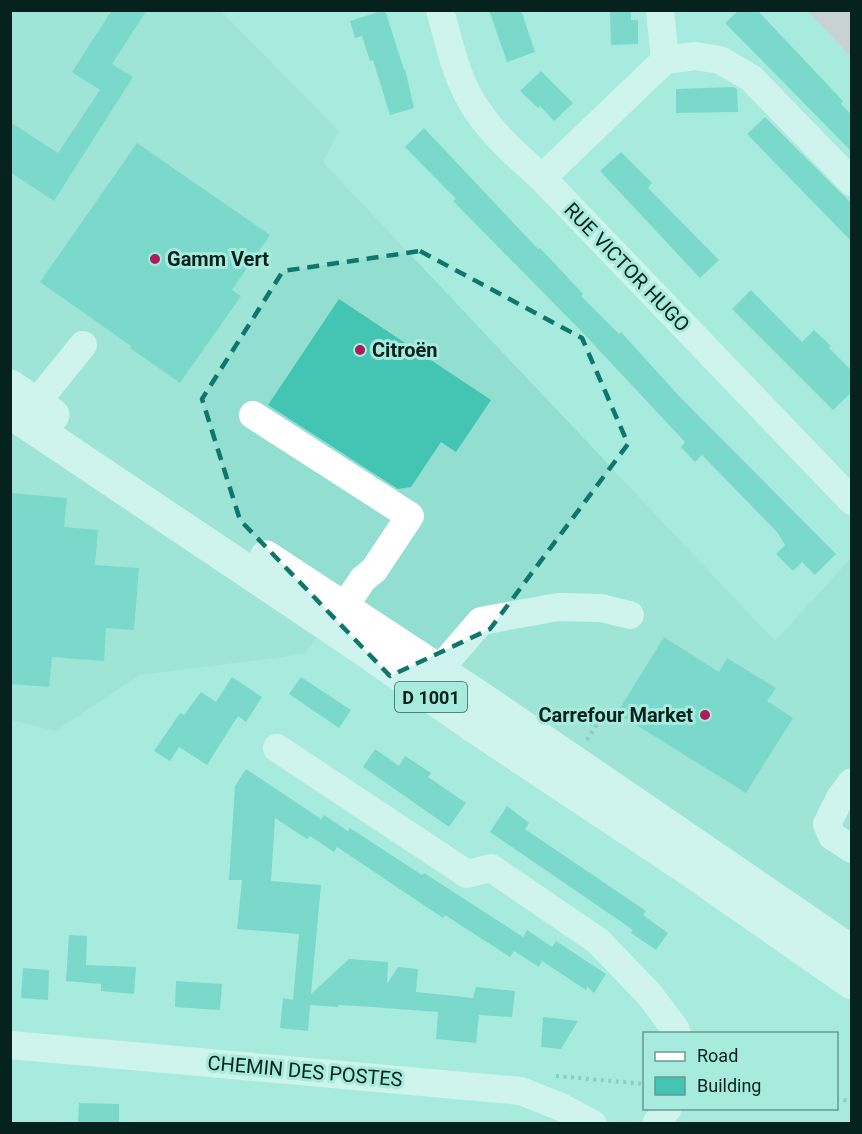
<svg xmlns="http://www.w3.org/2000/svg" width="862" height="1134" font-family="Roboto,sans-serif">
<rect width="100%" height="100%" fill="#a7ebde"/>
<path fill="#92ded1" d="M 11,11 L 221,11 L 339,131 L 323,162 L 775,641 L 851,558 L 851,969 L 335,611 L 305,654 L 140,675 L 55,731 L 11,720 Z"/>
<path fill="#f0b4c3" d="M 808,11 L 851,11 L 851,57 Z"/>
<g fill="#44c4b3">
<path d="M 112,10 L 147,10 L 112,64 L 133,77 L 54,201 L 10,172 L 10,122 L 58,153 L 100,90 L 72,72 Z"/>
<path d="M 385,10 L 404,70 L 405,69 L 414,108 L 390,115 L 373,60 L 370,61 L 362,36 L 355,38 L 350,21 Z"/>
<path d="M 489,10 L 521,10 L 535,52 L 507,62 Z"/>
<path d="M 610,10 L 631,10 L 631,20 L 638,20 L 638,44 L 611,45 Z"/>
<path d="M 739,10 L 757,10 L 843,101 L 841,104 L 852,115 L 852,152 L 725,23 Z"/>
<path d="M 541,71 L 573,103 L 554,121 L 540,106 L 538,108 L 520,91 Z"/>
<path d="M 734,87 L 737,89 L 738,112 L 676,113 L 676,89 Z"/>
<path d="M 765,117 L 852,204 L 852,242 L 747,134 Z"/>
<path d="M 424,128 L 538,249 L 540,248 L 556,265 L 583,294 L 581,296 L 619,334 L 621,332 L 679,396 L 836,554 L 815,575 L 802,562 L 793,571 L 776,554 L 785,545 L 777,532 L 702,455 L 695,462 L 681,447 L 685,442 L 582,332 L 453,201 L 456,199 L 405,147 Z"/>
<path d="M 137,143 L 270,235 L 232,290 L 241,296 L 180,383 L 130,348 L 131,346 L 40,282 Z"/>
<path d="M 621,152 L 652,183 L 648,188 L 719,260 L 700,278 L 600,171 Z"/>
<path d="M 751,290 L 802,342 L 814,330 L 831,346 L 829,348 L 852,371 L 852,392 L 833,410 L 732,309 Z"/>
<path d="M 339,299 L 491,400 L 456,452 L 441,442 L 411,487 L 398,489 L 268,405 Z"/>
<path d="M 10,493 L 67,498 L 64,527 L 98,530 L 95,565 L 139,568 L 134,630 L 106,628 L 104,661 L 52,657 L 49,687 L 10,684 Z"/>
<path d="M 664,637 L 719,672 L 727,658 L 753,674 L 776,688 L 767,701 L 793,718 L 746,793 L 617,713 Z"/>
<path d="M 232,677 L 262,697 L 246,722 L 238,716 L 207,765 L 179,747 L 170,761 L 154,751 L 180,713 L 184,715 L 201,692 L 216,702 Z"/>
<path d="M 301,677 L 351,710 L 339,728 L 289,694 Z"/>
<path d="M 375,749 L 399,766 L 405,756 L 431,773 L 428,777 L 466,803 L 449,827 L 363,767 Z"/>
<path d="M 246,769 L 321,819 L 324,815 L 348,831 L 350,828 L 422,875 L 424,873 L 523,937 L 527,930 L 552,947 L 556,941 L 606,974 L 594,993 L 587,986 L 586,990 L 542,961 L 539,967 L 514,951 L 510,957 L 445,915 L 443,918 L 337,847 L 334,852 L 310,836 L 307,839 L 275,818 L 271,881 L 321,885 L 311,994 L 349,959 L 388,962 L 387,984 L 398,967 L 418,969 L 416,992 L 473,998 L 476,987 L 515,991 L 512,1017 L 479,1015 L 476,1043 L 436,1039 L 438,1012 L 358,1006 L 338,1005 L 338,1007 L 310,1005 L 308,1031 L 280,1028 L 283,998 L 293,1000 L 299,934 L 237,929 L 242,880 L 229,880 L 235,786 Z"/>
<path d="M 507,806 L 529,823 L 525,829 L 646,911 L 643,915 L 668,933 L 656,950 L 631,933 L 633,930 L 490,832 Z"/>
<path d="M 69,935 L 87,936 L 86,965 L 136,967 L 134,994 L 101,991 L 101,984 L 66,981 Z"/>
<path d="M 23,968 L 49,970 L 48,1000 L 21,998 Z"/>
<path d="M 176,981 L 222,984 L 220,1010 L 175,1007 Z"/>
<path d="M 543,1017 L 578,1021 L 561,1049 L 541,1047 Z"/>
<path d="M 79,1103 L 119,1104 L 119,1124 L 78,1124 Z"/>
</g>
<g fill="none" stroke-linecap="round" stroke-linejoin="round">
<g stroke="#71a89e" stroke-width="4" stroke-dasharray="3 4.5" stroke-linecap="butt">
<path d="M 587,740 L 599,721"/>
<path d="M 556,1076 L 644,1084"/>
<path d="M 836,1099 L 852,1101"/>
</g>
<g stroke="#fff" stroke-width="28">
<path d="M 440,10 C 448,38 454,69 468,95 C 485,128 515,154 542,178 L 852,501"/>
<path d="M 660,10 L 665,60"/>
<path d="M 542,178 L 665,60 L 695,56 L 720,60 L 751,78 L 852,182"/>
<path d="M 36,403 L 83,345"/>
<path d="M 253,415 L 410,516 L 374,570 L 363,579 L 344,607"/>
<path d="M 441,672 L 444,664 L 481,621 L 558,607 L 601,608 L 630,615"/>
<path d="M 277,748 L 467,874 L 491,868 L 598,941 L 649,994 L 676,1030 L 676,1034"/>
<path d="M 852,782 L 840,798 L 827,824 L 832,836 L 852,849"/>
<path d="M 10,1045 L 521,1091 L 561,1107 L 593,1124"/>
<path d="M 656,1124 L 668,1108"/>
</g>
<g stroke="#fff" stroke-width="33">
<path d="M 10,386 L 53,415"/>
<path d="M 10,412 L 356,644 L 475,727 L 687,868 L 852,983"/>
<path d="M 266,557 L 482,699 L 852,952"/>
</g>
</g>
<path d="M0 0H862V1134H0ZM 420,251 L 582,338 L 628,444 L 490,629 L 390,676 L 240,520 L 202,399 L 283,271 Z" fill="#a7ebde" fill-opacity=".55" fill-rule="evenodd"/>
<path fill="none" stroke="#0f766e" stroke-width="4.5" stroke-dasharray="12 8" stroke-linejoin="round" d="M 420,251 L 582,338 L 628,444 L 490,629 L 390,676 L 240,520 L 202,399 L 283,271 Z"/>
<g fill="#ab1c58" stroke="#a7ebde" stroke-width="2">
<circle cx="155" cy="259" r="6"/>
<circle cx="360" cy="350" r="6"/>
<circle cx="705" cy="715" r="6"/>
</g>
<g text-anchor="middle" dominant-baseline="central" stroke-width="6" stroke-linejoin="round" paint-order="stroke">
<rect fill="#a7ebde" stroke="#365e58" stroke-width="1.5" x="395" y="682" width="72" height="30" rx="4.5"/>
<g font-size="18" font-weight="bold" fill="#06221e">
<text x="431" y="697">D 1001</text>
</g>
<g font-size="20" font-weight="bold" fill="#06221e" stroke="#a7ebde" text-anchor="start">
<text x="167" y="259">Gamm Vert</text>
<text x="372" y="350">Citroën</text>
<text x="693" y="715" text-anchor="end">Carrefour Market</text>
</g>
<g font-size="20" fill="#06221e" stroke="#a7ebde">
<text transform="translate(627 267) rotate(46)">RUE VICTOR HUGO</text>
<text transform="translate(305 1071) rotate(5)">CHEMIN DES POSTES</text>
</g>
</g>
<rect width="862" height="1134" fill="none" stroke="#06221e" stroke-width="24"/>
<rect x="643" y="1032" width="195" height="78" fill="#a7ebde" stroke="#679b91" stroke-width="1.5"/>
<rect x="655" y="1052" width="30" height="9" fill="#ffffff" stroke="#679b91" stroke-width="1.5"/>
<text x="697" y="1062" font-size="18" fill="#06221e">Road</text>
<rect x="655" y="1077" width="30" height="18" fill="#44c4b3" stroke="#679b91" stroke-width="1.5"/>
<text x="697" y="1092" font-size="18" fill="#06221e">Building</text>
</svg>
